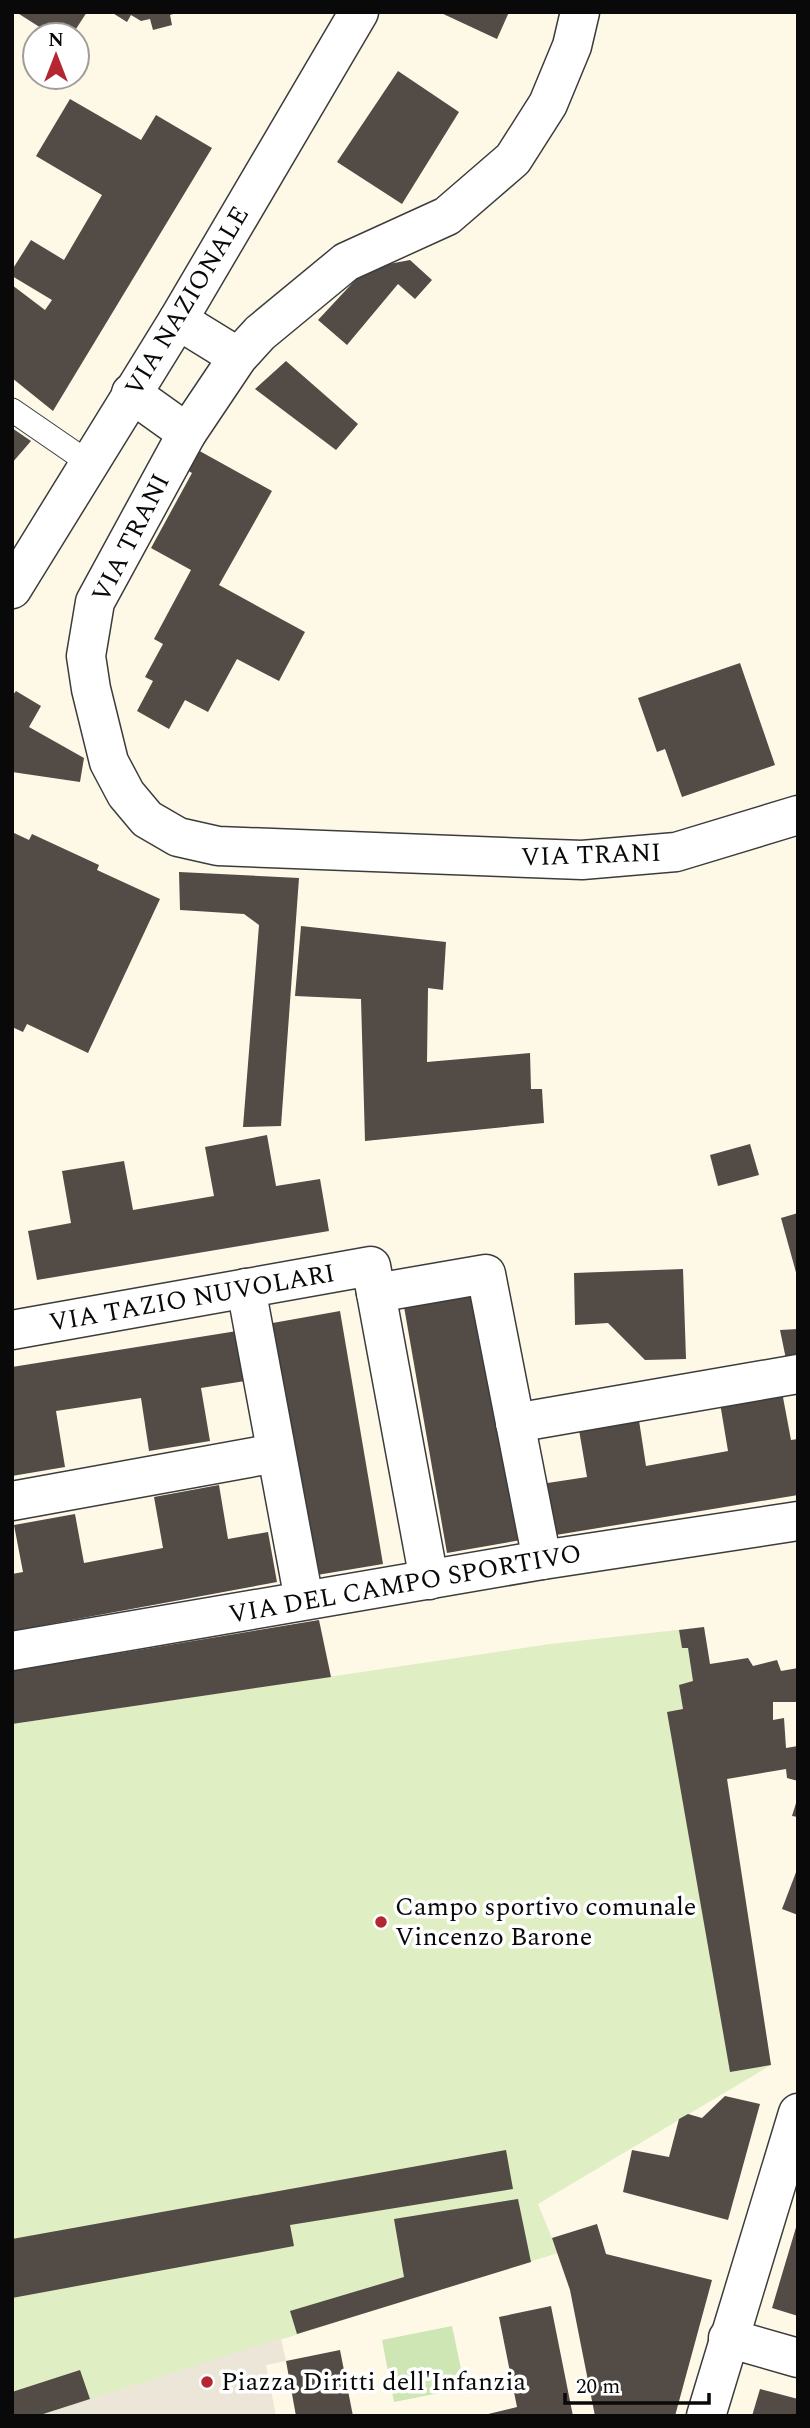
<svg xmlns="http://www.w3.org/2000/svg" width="810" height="2428" font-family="Spectral,serif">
<rect width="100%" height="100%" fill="#fef9e7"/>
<path fill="#cee6b3" d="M 452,2326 L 465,2388 L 394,2402 L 382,2340 Z"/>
<path fill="#e0eec4" d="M 704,1627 L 771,2065 L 538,2204 L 558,2253 L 37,2416 L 12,2416 L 12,1724 L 550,1644 Z"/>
<path fill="#ece6d8" d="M 281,2338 L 286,2361 L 266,2365 L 276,2416 L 37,2416 Z"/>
<g fill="#524b46">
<path d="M 16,12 L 87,12 L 72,35 L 52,35 Z"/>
<path d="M 111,12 L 176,12 L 176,13 L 170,15 L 172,25 L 153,30 L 150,19 L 141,21 L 131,15 L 127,22 Z"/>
<path d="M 439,12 L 509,12 L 497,39 Z"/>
<path d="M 398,71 L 459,112 L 402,204 L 337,162 Z"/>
<path d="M 70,99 L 141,140 L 156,115 L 212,148 L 53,411 L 12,378 L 12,285 L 45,310 L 52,300 L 12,276 L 12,270 L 31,240 L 64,260 L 102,195 L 36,156 Z"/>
<path d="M 410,260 L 432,280 L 415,299 L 398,284 L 347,345 L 318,320 L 373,261 L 378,266 Z"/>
<path d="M 286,361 L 358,424 L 336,450 L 255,389 Z"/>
<path d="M 12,428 L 31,441 L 12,463 Z"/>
<path d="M 196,449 L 272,491 L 219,585 L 305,632 L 279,681 L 237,659 L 208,712 L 185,700 L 169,729 L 137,711 L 153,681 L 145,677 L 163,644 L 154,639 L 191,570 L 151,548 L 192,473 L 185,469 Z"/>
<path d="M 740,663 L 775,765 L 682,797 L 665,749 L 657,752 L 638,698 Z"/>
<path d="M 16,691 L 41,706 L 29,727 L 84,758 L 80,782 L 12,772 L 12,696 Z"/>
<path d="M 12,832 L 29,840 L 32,834 L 99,865 L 97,870 L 160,899 L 88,1053 L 27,1024 L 23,1032 L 12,1027 Z"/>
<path d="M 179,872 L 299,878 L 281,1126 L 243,1127 L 259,925 L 244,914 L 180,910 Z"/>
<path d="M 301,926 L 446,942 L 443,990 L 428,988 L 427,1062 L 530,1053 L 531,1089 L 542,1089 L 544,1123 L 365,1141 L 361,999 L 295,996 Z"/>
<path d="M 267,1135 L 276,1186 L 320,1179 L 329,1231 L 37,1280 L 28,1231 L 71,1223 L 62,1171 L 124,1161 L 133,1210 L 214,1196 L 205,1147 Z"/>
<path d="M 750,1144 L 759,1175 L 718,1186 L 710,1155 Z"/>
<path d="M 798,1213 L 798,1276 L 797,1276 L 781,1218 Z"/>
<path d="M 683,1269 L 686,1359 L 645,1360 L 608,1323 L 575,1325 L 574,1273 Z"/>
<path d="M 477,1288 L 521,1540 L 447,1553 L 403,1301 Z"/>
<path d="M 340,1311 L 383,1564 L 311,1576 L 267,1324 Z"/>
<path d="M 798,1329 L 798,1362 L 787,1364 L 780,1330 Z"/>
<path d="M 237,1331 L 245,1381 L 201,1388 L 210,1441 L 149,1451 L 141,1398 L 56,1411 L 65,1467 L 12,1476 L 12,1367 Z"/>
<path d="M 782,1392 L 791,1440 L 798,1439 L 798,1495 L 550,1536 L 541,1484 L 587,1477 L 578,1424 L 638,1414 L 646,1466 L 728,1451 L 720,1403 Z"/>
<path d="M 219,1485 L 228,1539 L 268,1532 L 277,1582 L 12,1631 L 12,1574 L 23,1572 L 14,1525 L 75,1514 L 84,1563 L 163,1548 L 154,1497 Z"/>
<path d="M 319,1620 L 331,1677 L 12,1724 L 12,1671 Z"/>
<path d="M 704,1627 L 710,1664 L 748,1658 L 753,1666 L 777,1660 L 781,1671 L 798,1668 L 798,1702 L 773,1702 L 773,1720 L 784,1718 L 786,1748 L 798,1746 L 798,1781 L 787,1778 L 786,1769 L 727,1779 L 771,2065 L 730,2072 L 667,1712 L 683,1709 L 679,1685 L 693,1681 L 688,1648 L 682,1648 L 679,1630 Z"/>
<path d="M 797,1800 L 798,1800 L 798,1817 L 792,1816 Z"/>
<path d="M 798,1867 L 798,1915 L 782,1909 Z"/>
<path d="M 725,2096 L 760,2104 L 728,2220 L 623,2192 L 632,2150 L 669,2157 L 679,2119 L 688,2114 L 702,2118 Z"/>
<path d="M 506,2150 L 513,2189 L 290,2225 L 294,2246 L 12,2298 L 12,2239 Z"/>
<path d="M 518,2199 L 531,2262 L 297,2334 L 290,2311 L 404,2277 L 394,2219 Z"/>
<path d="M 597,2224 L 606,2254 L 712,2280 L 675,2416 L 595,2416 L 570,2290 L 552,2238 Z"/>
<path d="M 797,2224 L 798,2224 L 798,2316 L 772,2308 Z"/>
<path d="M 551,2306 L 573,2416 L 480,2416 L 517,2407 L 499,2317 Z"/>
<path d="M 340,2350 L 353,2416 L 296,2416 L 286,2361 Z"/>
<path d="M 80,2370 L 90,2399 L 37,2416 L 12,2416 L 12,2392 Z"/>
<path d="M 760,2389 L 798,2399 L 798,2416 L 752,2416 Z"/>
</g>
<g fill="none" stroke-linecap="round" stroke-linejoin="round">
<defs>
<path id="service" d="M 12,410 L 89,463"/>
<g id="minor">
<path d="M 580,12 L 572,46 L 548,104 L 513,159 L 447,216 L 346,262 L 260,333 L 238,357 L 187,433 L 95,602 L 86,656 L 91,689 L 109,762 L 126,794 L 147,819 L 178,837 L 218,846 L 582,860 L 676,852 L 798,815"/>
<path d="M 178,320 L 238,357"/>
<path d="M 131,393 L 187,433"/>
<path d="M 246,1288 L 304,1600"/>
<path d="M 376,1293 L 486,1274 L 542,1560"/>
<path d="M 12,1330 L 371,1266 L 429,1580"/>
<path d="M 515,1423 L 798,1374"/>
<path d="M 12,1501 L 276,1453"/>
<path d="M 12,1651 L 542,1560 L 798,1521"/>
<path d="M 728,2338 L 798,2358"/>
<path d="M 706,2416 L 798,2113"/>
</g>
<path id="tertiary" d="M 12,589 L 178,320 L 359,12"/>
</defs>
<use href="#service" stroke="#3c3c3c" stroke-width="25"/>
<use href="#minor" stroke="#3c3c3c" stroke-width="41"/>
<use href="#tertiary" stroke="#3c3c3c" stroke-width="41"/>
<use href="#service" stroke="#fff" stroke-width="23"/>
<use href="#minor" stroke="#fff" stroke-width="38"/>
<use href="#tertiary" stroke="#fff" stroke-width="38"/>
</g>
<g fill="#b42730" stroke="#fff" stroke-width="2.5">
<circle cx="381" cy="1922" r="7"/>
<circle cx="207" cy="2382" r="7"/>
</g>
<g text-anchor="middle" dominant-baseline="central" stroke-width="7" stroke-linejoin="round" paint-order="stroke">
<g font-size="26" fill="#090909" stroke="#fff">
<text transform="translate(187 301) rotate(-59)">VIA NAZIONALE</text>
<text transform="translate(131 538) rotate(-63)">VIA TRANI</text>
<text transform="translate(591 855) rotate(-2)">VIA TRANI</text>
<text transform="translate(192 1298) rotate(-10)">VIA TAZIO NUVOLARI</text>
<text transform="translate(405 1584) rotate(-10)">VIA DEL CAMPO SPORTIVO</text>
</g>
<g font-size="26" fill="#090909" stroke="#fff" text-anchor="start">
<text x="395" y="1907">Campo sportivo comunale<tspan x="395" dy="30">Vincenzo Barone</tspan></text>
<text x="221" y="2382">Piazza Diritti dell'Infanzia</text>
</g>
</g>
<rect width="810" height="2428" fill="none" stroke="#090909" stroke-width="28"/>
<g transform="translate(56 56)"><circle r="33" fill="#ffffff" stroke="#9d9d9d" stroke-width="2"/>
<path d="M0-5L12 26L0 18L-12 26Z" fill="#b42730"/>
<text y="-10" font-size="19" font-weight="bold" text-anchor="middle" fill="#090909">N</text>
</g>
<path d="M565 2393v10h144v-10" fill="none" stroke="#090909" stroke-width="3.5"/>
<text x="576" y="2393" font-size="21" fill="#090909" stroke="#ffffff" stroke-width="5" paint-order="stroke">20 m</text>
</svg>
